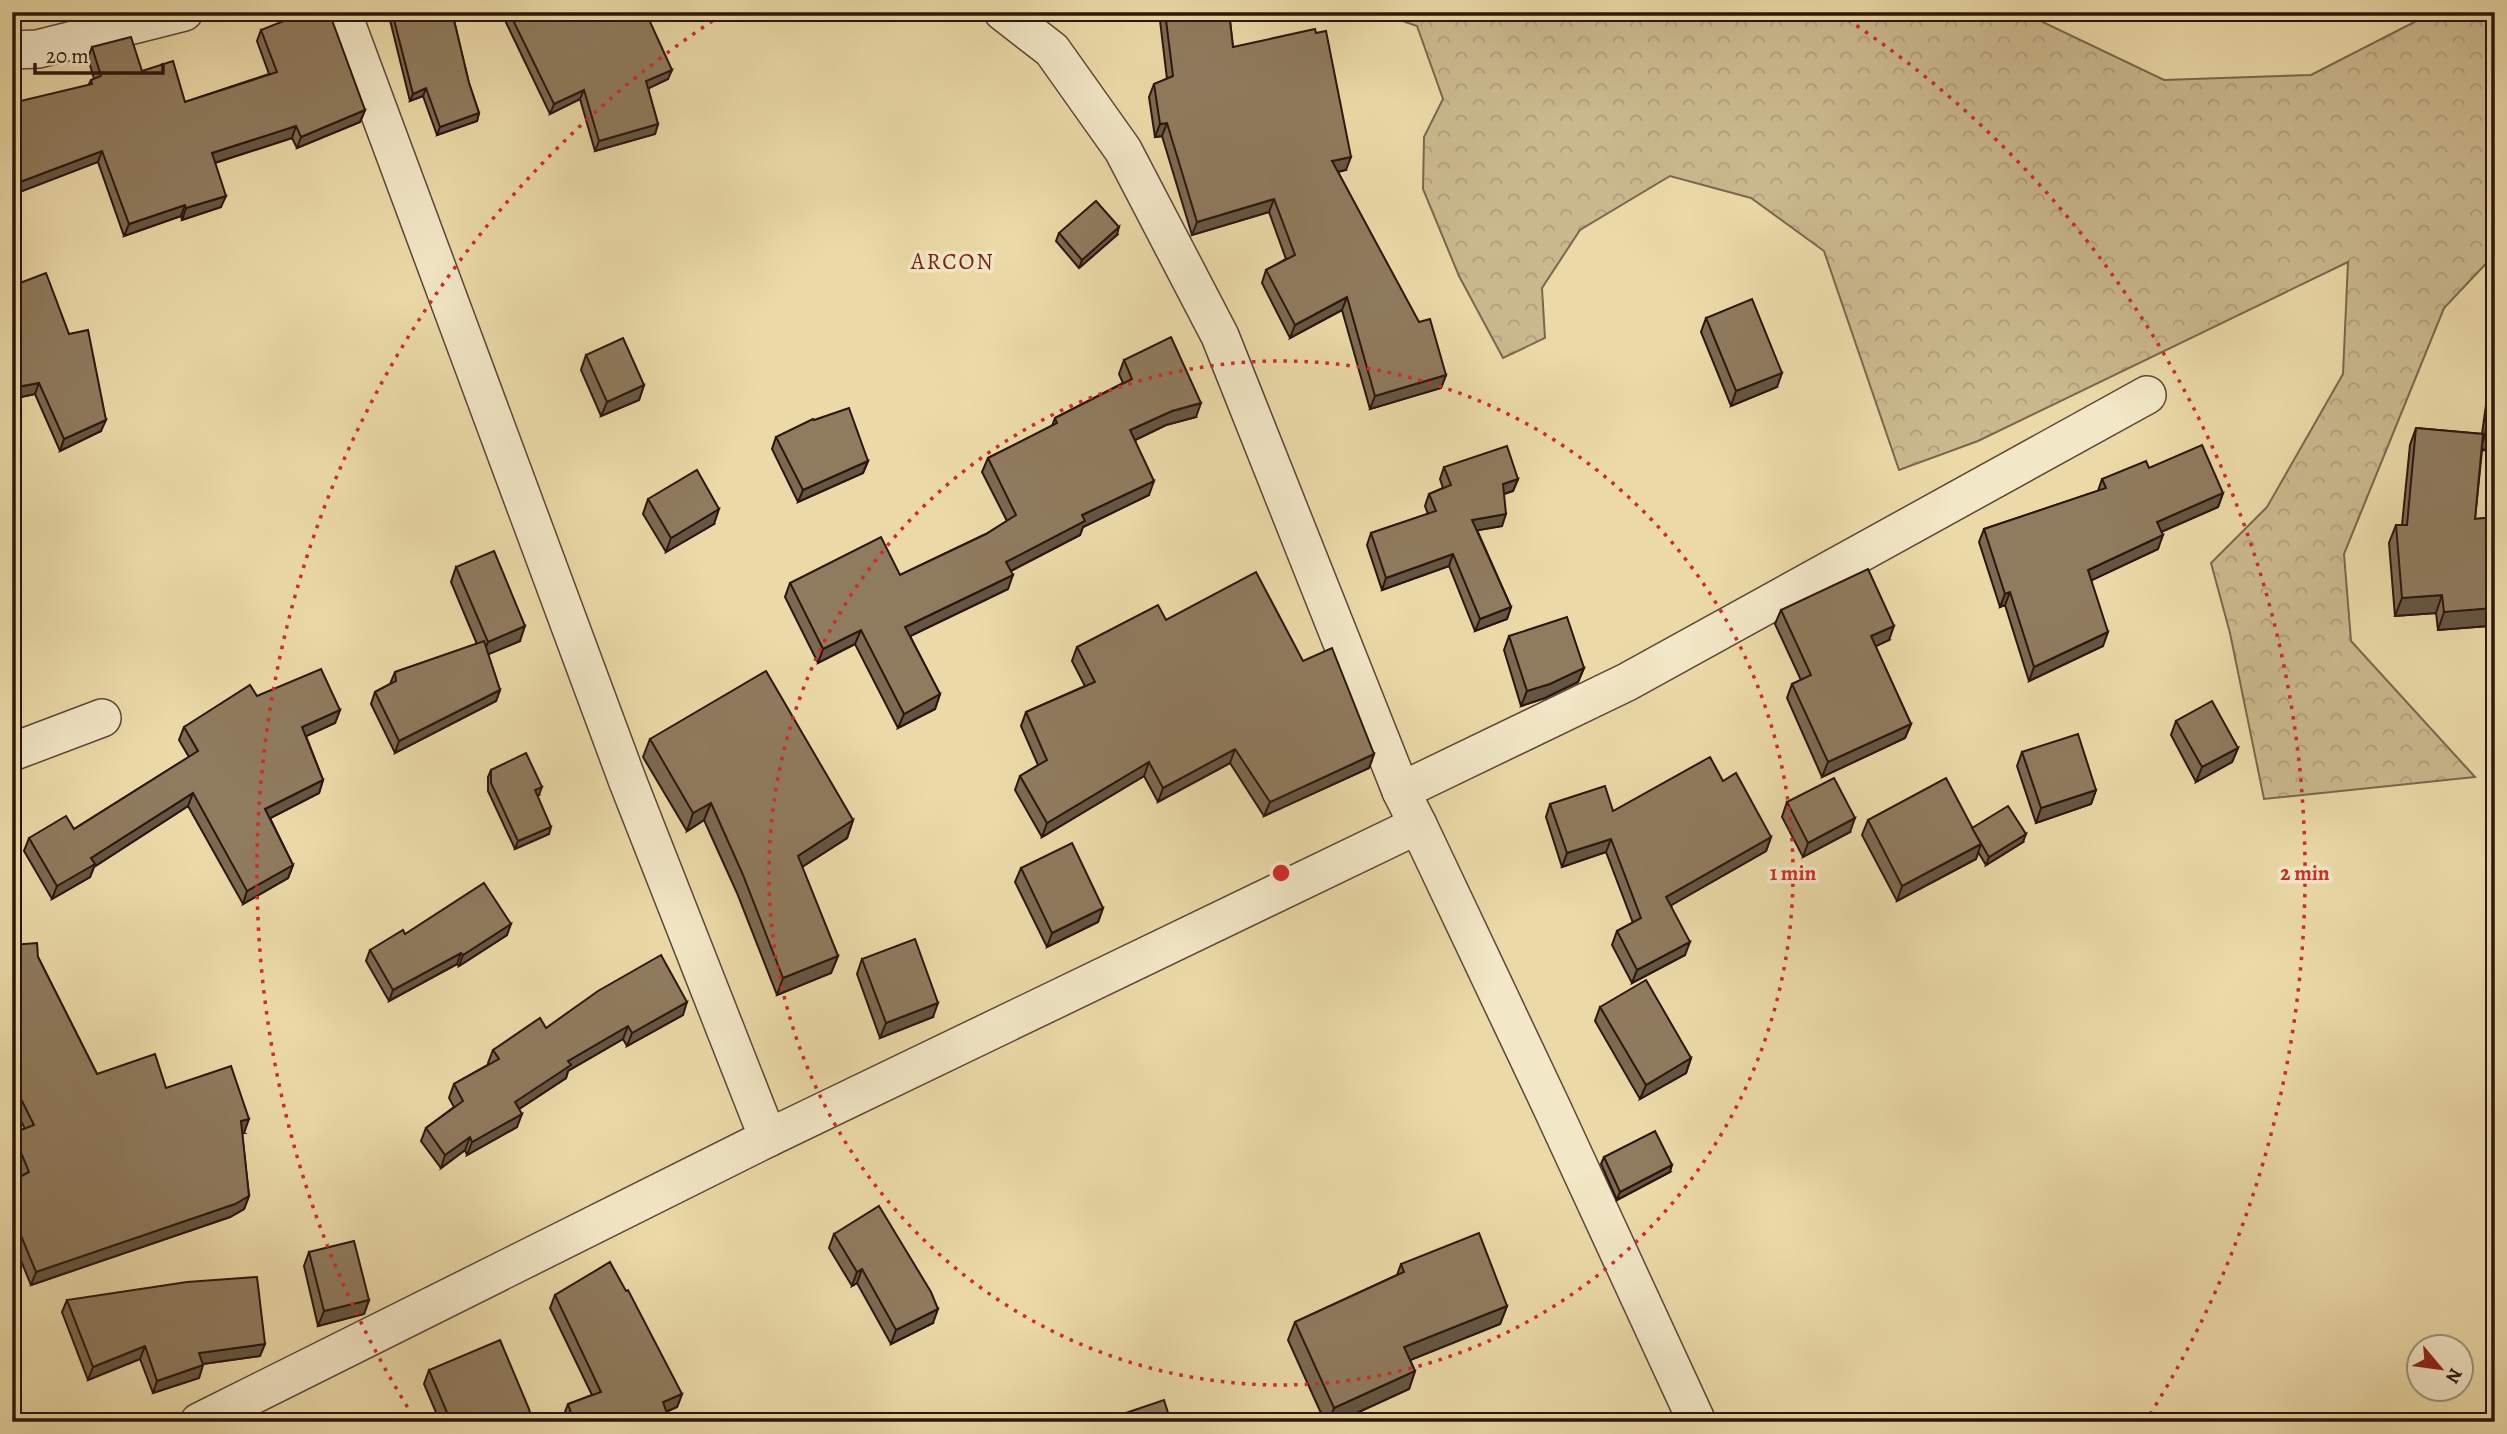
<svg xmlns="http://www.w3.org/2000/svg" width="2507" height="1434" font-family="Alegreya,serif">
<defs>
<pattern id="forest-crowns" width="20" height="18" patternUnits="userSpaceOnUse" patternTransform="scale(1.75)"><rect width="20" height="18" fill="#cab98e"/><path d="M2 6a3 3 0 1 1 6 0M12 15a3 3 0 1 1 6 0" fill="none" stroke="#ae9e79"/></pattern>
</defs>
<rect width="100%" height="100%" fill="#ebdaa8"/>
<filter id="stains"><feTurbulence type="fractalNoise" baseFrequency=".00286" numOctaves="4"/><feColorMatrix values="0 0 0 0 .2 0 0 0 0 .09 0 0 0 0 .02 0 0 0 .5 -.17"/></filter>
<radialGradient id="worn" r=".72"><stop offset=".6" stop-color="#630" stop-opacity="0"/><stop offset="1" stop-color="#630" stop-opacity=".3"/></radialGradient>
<path fill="url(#forest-crowns)" stroke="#7a674e" stroke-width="2" d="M 1377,12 L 2026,14 L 2164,80 L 2311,75 L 2428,15 L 2443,12 L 2495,14 L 2495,254 L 2444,308 L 2344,554 L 2351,641 L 2475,777 L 2264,799 L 2230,633 L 2211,563 L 2267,507 L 2343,374 L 2348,262 L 1978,441 L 1899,470 L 1824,251 L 1751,198 L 1670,176 L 1580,230 L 1542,288 L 1545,338 L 1503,358 L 1459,276 L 1423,189 L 1424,137 L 1443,99 L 1417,26 Z"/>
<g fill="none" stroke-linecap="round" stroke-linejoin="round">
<defs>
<g id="street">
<path d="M 342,12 L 628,782 L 768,1138"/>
<path d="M 12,50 L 38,49 L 184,12"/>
<path d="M 12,752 L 102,718"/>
<path d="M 1401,791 L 1627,682 L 2147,395"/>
<path d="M 1418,825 L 1552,1108 L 1697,1422"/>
<path d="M 199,1422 L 768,1138 L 1418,825 L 1401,791 L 1220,336 L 1123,150 L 1052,50 L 1003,12"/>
</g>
</defs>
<use href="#street" stroke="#5b4634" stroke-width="40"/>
<use href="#street" stroke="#f2e7c6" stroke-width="37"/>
</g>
<g fill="#7b6a51" stroke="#2b150d" stroke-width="2">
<path d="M 388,12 L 452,12 L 469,83 L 479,113 L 477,121 L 437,135 L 423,96 L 410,101 Z"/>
<path d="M 501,12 L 689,12 L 649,21 L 668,79 L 648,88 L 658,124 L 655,134 L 595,151 L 580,99 L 550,114 Z"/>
<path d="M 1159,12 L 1229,12 L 1233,47 L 1346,170 L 1338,172 L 1446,375 L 1441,388 L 1370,409 L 1342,310 L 1290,338 L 1262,283 L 1266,270 L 1286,259 L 1269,212 L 1192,235 L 1162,136 L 1155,137 L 1149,97 L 1154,84 L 1167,79 Z"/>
<path d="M 261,30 L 365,110 L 360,122 L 297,148 L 292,138 L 215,163 L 221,207 L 182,220 L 181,216 L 124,236 L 98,162 L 89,84 L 91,80 L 94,79 L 88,58 L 92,47 L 142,71 L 185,102 L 269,74 L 257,41 Z"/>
<path d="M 1059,233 L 1117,235 L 1079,268 L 1056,241 Z"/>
<path d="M 12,286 L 101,431 L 60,451 L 35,394 L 12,399 Z"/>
<path d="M 1706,318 L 1777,387 L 1731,406 L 1701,332 Z"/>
<path d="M 586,355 L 644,385 L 639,400 L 601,416 L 581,370 Z"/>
<path d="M 1124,360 L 1196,417 L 1166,425 L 1135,440 L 1149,495 L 1083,527 L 1080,535 L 1011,571 L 1008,589 L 910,636 L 940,694 L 935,709 L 898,728 L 855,644 L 818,663 L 785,597 L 790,583 L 900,575 L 986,534 L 1007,521 L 982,472 L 988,458 L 1052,426 L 1055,418 L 1123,383 L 1119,374 Z"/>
<path d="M 2493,376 L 2495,451 L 2482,450 L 2475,519 L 2495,517 L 2495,617 L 2491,617 L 2488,626 L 2438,630 L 2436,613 L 2395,616 L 2389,543 L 2396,525 L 2402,525 L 2410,445 L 2416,428 L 2482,434 L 2488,391 Z"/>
<path d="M 776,437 L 868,461 L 863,473 L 798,502 L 772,449 Z"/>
<path d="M 1444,467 L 1518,479 L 1513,491 L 1504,494 L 1502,526 L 1477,530 L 1511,607 L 1507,619 L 1475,631 L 1449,566 L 1382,590 L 1367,545 L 1371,533 L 1428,514 L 1425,506 L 1429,494 L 1443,488 L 1440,479 Z"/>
<path d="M 2149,468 L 2223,493 L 2218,507 L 2161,532 L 2158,549 L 2091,580 L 2103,646 L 2029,681 L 2005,605 L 2000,607 L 1979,542 L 1984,529 L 2098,491 L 2102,479 Z"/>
<path d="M 648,499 L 714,524 L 666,552 L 643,514 Z"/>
<path d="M 456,567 L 520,641 L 488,654 L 500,690 L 496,701 L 395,753 L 371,704 L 375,692 L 390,684 L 395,672 L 477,644 L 451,582 Z"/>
<path d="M 1781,610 L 1889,640 L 1875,646 L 1911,724 L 1905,738 L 1822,777 L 1787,698 L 1792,684 L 1801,680 L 1775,624 Z"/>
<path d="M 1166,620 L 1303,661 L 1374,754 L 1369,768 L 1264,816 L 1230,763 L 1158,802 L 1144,776 L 1042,837 L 1015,790 L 1020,776 L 1038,765 L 1021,726 L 1026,712 L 1085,686 L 1072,661 L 1077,647 Z"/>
<path d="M 1509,636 L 1584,668 L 1578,682 L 1545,698 L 1521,706 L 1504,650 Z"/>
<path d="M 257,696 L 340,710 L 335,723 L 306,736 L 323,780 L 319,793 L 270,818 L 293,865 L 288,878 L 243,904 L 188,806 L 94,867 L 90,877 L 52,899 L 24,851 L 29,838 L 74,829 L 189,757 L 179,740 L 184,727 Z"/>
<path d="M 2176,721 L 2238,748 L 2232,762 L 2196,782 L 2171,735 Z"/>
<path d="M 650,739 L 853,820 L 847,838 L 802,867 L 838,956 L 831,973 L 777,995 L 737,893 L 704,820 L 687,831 L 643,757 Z"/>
<path d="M 2022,752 L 2096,790 L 2091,804 L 2036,823 L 2017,766 Z"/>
<path d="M 491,770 L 539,795 L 537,796 L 549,834 L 515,849 L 488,791 L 488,777 Z"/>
<path d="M 1723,781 L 1771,837 L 1766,851 L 1671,905 L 1685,955 L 1632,983 L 1612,945 L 1617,931 L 1633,923 L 1606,852 L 1562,867 L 1546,817 L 1550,804 L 1613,811 Z"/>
<path d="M 1787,802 L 1850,832 L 1803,857 L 1782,817 Z"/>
<path d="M 1868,820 L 1972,828 L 2023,842 L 1986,865 L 1978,852 L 1976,859 L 1897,901 L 1862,835 Z"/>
<path d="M 1021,868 L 1103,908 L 1098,922 L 1047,947 L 1015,882 Z"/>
<path d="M 507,935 L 459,966 L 457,964 L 389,1001 L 366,961 L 370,950 Z"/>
<path d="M 12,945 L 38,957 L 97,1074 L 166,1088 L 244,1133 L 242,1133 L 249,1196 L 244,1209 L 230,1217 L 31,1285 L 12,1239 L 12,1181 L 20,1176 L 12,1157 L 12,1136 L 13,1133 L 25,1129 L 12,1104 Z"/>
<path d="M 862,959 L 933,1017 L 880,1038 L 857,974 Z"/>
<path d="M 1600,1007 L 1691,1058 L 1686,1073 L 1640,1099 L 1595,1021 Z"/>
<path d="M 683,1015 L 627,1046 L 623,1039 L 568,1071 L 566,1078 L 519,1109 L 517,1127 L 467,1155 L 465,1150 L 441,1168 L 421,1141 L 426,1128 L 454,1107 L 449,1098 L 454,1084 L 489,1064 L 488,1063 L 493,1050 L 546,1028 Z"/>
<path d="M 1604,1157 L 1670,1172 L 1617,1200 L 1601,1164 Z"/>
<path d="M 834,1234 L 933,1323 L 891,1344 L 857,1283 L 852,1286 L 829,1248 Z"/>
<path d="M 309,1252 L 369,1300 L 364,1314 L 318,1326 L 304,1266 Z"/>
<path d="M 1401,1264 L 1507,1306 L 1500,1324 L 1410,1360 L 1415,1371 L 1409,1389 L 1337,1422 L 1325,1422 L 1288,1340 L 1295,1322 L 1397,1275 Z"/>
<path d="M 555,1295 L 682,1394 L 677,1407 L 666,1412 L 670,1422 L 565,1422 L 563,1417 L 568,1404 L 592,1395 L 550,1308 Z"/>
<path d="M 67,1300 L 260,1356 L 203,1364 L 199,1378 L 153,1393 L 140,1359 L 88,1380 L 62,1312 Z"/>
<path d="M 429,1370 L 533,1422 L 440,1422 L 424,1384 Z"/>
</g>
<g fill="#645642" stroke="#2b150d" stroke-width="2">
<path d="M 647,12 L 689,12 L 642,22 L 646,13 Z"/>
<path d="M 2224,12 L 2251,12 L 2221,19 Z"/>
<path d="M 672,70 L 668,79 L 643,91 L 646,81 Z"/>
<path d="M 426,88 L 423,96 L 410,101 L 413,94 Z"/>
<path d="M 584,90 L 580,99 L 550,114 L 554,104 Z"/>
<path d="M 365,110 L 360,122 L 297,148 L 301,137 Z"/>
<path d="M 479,113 L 477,121 L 437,135 L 440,127 Z"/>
<path d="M 1167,123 L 1162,136 L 1155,137 L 1160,124 Z"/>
<path d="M 658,124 L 655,134 L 595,151 L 599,141 Z"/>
<path d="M 296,126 L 292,138 L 208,165 L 212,153 Z"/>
<path d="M 102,151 L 98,162 L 12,195 L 12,185 Z"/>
<path d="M 1351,157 L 1346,170 L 1327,174 L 1332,161 Z"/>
<path d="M 226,196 L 221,207 L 182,220 L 186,208 Z"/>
<path d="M 1274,199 L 1269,212 L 1192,235 L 1197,222 Z"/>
<path d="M 185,205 L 181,216 L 124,236 L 129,224 Z"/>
<path d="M 1119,227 L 1117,235 L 1079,268 L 1082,260 Z"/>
<path d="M 1347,297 L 1342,310 L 1290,338 L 1295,325 Z"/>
<path d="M 1782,373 L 1777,387 L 1731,406 L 1736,391 Z"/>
<path d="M 1446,375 L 1441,388 L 1370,409 L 1375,396 Z"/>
<path d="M 39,383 L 35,394 L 12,399 L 12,388 Z"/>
<path d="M 644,385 L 639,400 L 601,416 L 607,402 Z"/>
<path d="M 1201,403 L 1196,417 L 1166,425 L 1125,445 L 1130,430 L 1172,411 Z"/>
<path d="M 106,420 L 101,431 L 60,451 L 64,439 Z"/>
<path d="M 2485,435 L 2495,436 L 2495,451 L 2480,449 Z"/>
<path d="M 868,461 L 863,473 L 798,502 L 803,490 Z"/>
<path d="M 1518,479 L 1513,491 L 1498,496 L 1503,484 Z"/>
<path d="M 1154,481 L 1149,495 L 1083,527 L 1080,535 L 1001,576 L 1006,562 L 1082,515 Z"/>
<path d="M 2223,493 L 2218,507 L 2152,536 L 2157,522 Z"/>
<path d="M 719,509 L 714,524 L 666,552 L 671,538 Z"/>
<path d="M 1506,514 L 1502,526 L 1468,532 L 1472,520 Z"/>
<path d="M 2163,535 L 2158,549 L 2084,584 L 2088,570 Z"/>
<path d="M 1453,554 L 1449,566 L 1382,590 L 1386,578 Z"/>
<path d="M 1013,575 L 1008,589 L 900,641 L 905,627 Z"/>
<path d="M 2010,592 L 2005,605 L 2000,607 L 2005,594 Z"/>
<path d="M 2442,595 L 2436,613 L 2395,616 L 2402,598 Z"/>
<path d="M 2495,600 L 2495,617 L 2491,617 L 2488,626 L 2438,630 L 2444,612 Z"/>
<path d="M 1511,607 L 1507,619 L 1475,631 L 1480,619 Z"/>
<path d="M 525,626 L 520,641 L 482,657 L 488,642 Z"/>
<path d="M 1894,626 L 1889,640 L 1866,651 L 1871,636 Z"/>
<path d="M 861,630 L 855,644 L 818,663 L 823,649 Z"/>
<path d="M 2108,632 L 2103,646 L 2029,681 L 2034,667 Z"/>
<path d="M 1584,668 L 1578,682 L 1545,698 L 1521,706 L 1527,691 Z"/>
<path d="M 500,690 L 496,701 L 395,753 L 399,741 Z"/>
<path d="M 940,694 L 935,709 L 898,728 L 904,714 Z"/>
<path d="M 340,710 L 335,723 L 298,740 L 302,727 Z"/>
<path d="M 1911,724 L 1905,738 L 1822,777 L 1828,762 Z"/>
<path d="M 2238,748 L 2232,762 L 2196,782 L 2202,767 Z"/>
<path d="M 1235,749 L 1230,763 L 1158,802 L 1163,788 Z"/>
<path d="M 1374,754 L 1369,768 L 1264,816 L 1270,802 Z"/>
<path d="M 1149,762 L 1144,776 L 1042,837 L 1047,823 Z"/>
<path d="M 323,780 L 319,793 L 261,823 L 265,809 Z"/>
<path d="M 542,787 L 539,795 L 532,798 L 535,790 Z"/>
<path d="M 2096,790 L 2091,804 L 2036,823 L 2041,808 Z"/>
<path d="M 193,793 L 188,806 L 94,867 L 90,877 L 52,899 L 57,886 L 91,858 Z"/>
<path d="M 711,803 L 704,820 L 687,831 L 693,813 Z"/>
<path d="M 1855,818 L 1850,832 L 1803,857 L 1808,843 Z"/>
<path d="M 853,820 L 847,838 L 791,874 L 798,856 Z"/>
<path d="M 551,827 L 549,834 L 515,849 L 518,841 Z"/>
<path d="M 2026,834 L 2023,842 L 1986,865 L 1989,857 Z"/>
<path d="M 1771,837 L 1766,851 L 1661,911 L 1666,897 Z"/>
<path d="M 1611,839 L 1606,852 L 1562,867 L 1567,853 Z"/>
<path d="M 1981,844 L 1976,859 L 1897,901 L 1902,886 Z"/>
<path d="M 293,865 L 288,878 L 243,904 L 247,891 Z"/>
<path d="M 1103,908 L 1098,922 L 1047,947 L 1052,933 Z"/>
<path d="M 511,924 L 507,935 L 459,966 L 463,955 Z"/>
<path d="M 1690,942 L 1685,955 L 1632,983 L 1637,970 Z"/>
<path d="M 461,953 L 457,964 L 389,1001 L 393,990 Z"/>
<path d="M 838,956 L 831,973 L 777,995 L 783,978 Z"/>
<path d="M 687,1002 L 683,1015 L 627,1046 L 632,1033 Z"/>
<path d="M 938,1003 L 933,1017 L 880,1038 L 886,1023 Z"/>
<path d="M 628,1026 L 623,1039 L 568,1071 L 566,1078 L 510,1115 L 515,1102 L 568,1061 Z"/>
<path d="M 1691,1058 L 1686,1073 L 1640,1099 L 1646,1085 Z"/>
<path d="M 522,1114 L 517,1127 L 467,1155 L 472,1142 Z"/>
<path d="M 249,1119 L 244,1133 L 236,1134 L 241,1121 Z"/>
<path d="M 470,1137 L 465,1150 L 441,1168 L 445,1155 Z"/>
<path d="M 1672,1165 L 1670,1172 L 1617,1200 L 1620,1192 Z"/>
<path d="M 249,1196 L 244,1209 L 230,1217 L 31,1285 L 36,1272 Z"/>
<path d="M 862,1269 L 857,1283 L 852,1286 L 857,1272 Z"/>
<path d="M 369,1300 L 364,1314 L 318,1326 L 324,1311 Z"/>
<path d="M 1507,1306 L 1500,1324 L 1398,1365 L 1404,1347 Z"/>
<path d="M 938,1309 L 933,1323 L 891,1344 L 896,1330 Z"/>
<path d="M 265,1344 L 260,1356 L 195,1365 L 199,1353 Z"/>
<path d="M 145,1346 L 140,1359 L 88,1380 L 93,1367 Z"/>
<path d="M 203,1365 L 199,1378 L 153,1393 L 157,1381 Z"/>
<path d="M 1415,1371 L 1409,1389 L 1337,1422 L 1329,1422 L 1334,1408 Z"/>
<path d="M 682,1394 L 677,1407 L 658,1415 L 663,1402 Z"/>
</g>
<g fill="#8f7b5e" stroke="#2b150d" stroke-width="2">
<path d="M 306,12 L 329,12 L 365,110 L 301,137 L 296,126 L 212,153 L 226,196 L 186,208 L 185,205 L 129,224 L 102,151 L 12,185 L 12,103 L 92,84 L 91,80 L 101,76 L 92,47 L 131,37 L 142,71 L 173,61 L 185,102 L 277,72 L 261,30 Z"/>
<path d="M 392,12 L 452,12 L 469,83 L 479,113 L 440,127 L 426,88 L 413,94 Z"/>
<path d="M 509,12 L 647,12 L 646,13 L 672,70 L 646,81 L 658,124 L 599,141 L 584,90 L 554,104 Z"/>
<path d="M 1165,12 L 1229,12 L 1233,47 L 1315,29 L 1316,33 L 1326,31 L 1351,157 L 1332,161 L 1419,322 L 1430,319 L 1446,375 L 1375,396 L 1347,297 L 1295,325 L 1266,270 L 1295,255 L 1274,199 L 1197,222 L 1167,123 L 1160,124 L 1154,84 L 1173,76 Z"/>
<path d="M 1096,201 L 1119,227 L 1082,260 L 1059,233 Z"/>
<path d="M 46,273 L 69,334 L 88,330 L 106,420 L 64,439 L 39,383 L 12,388 L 12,286 Z"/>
<path d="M 1752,299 L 1782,373 L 1736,391 L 1706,318 Z"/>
<path d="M 1171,337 L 1201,403 L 1172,411 L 1130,430 L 1154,481 L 1082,515 L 1085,521 L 1006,562 L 1013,575 L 905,627 L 940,694 L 904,714 L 861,630 L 823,649 L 790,583 L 881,537 L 900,575 L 986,534 L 1016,515 L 988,458 L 1057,423 L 1055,418 L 1132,379 L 1124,360 Z"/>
<path d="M 623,338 L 644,385 L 607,402 L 586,355 Z"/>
<path d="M 2493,376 L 2495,376 L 2495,436 L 2485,435 Z"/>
<path d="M 849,408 L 868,461 L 803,490 L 776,437 L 813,419 L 814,420 Z"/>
<path d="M 2416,428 L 2483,434 L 2475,519 L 2495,517 L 2494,608 L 2444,612 L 2442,595 L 2402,598 L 2396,525 L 2407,525 Z"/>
<path d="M 2202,445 L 2223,493 L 2157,522 L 2163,535 L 2088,570 L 2108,632 L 2034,667 L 2010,592 L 2005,594 L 1984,529 L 2106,488 L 2102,479 L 2146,461 L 2149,468 Z"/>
<path d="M 1507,446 L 1518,479 L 1503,484 L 1506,514 L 1472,520 L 1511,607 L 1480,619 L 1453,554 L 1386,578 L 1371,533 L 1436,511 L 1429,494 L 1451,485 L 1444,467 Z"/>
<path d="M 697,470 L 719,509 L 671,538 L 648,499 Z"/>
<path d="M 494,551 L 525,626 L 488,642 L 456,567 Z"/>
<path d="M 1868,569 L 1894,626 L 1871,636 L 1911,724 L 1828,762 L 1792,684 L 1811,675 L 1781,610 Z"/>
<path d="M 1256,572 L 1303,661 L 1332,648 L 1374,754 L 1270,802 L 1235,749 L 1163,788 L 1149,762 L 1047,823 L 1020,776 L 1047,760 L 1026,712 L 1095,682 L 1077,647 L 1158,605 L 1166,620 Z"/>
<path d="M 1567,617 L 1584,668 L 1550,684 L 1527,691 L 1509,636 Z"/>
<path d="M 484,641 L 500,690 L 399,741 L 375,692 L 396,681 L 395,672 Z"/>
<path d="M 321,669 L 340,710 L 302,727 L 323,780 L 265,809 L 293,865 L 247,891 L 193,793 L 91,858 L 95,864 L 57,886 L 29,838 L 66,816 L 74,829 L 198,751 L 184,727 L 250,685 L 257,696 Z"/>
<path d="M 766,671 L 853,820 L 798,856 L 838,956 L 783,978 L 743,875 L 711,803 L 693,813 L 650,739 Z"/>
<path d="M 2212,701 L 2238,748 L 2202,767 L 2176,721 Z"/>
<path d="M 2078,734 L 2096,790 L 2041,808 L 2022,752 Z"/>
<path d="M 526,753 L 542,787 L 535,790 L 551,827 L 518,841 L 491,783 L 491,770 Z"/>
<path d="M 1710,757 L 1723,781 L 1736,773 L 1771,837 L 1666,897 L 1690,942 L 1637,970 L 1617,931 L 1641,918 L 1611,839 L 1567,853 L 1550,804 L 1605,786 L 1613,811 Z"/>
<path d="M 1834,778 L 1855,818 L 1808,843 L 1787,802 Z"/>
<path d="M 1946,778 L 1981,844 L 1902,886 L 1868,820 Z"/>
<path d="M 2008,806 L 2026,834 L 1989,857 L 1972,828 Z"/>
<path d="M 1072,843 L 1103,908 L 1052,933 L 1021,868 Z"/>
<path d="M 484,883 L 511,924 L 463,955 L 461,953 L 393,990 L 370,950 L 403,930 L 405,934 Z"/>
<path d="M 915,939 L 938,1003 L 886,1023 L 862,959 Z"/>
<path d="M 37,943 L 38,957 L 97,1074 L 155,1054 L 166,1088 L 231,1066 L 249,1119 L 241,1121 L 249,1196 L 235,1204 L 36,1272 L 12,1214 L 12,1181 L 29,1172 L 13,1133 L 34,1125 L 12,1081 L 12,945 Z"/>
<path d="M 661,955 L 687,1002 L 632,1033 L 628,1026 L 568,1061 L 571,1065 L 515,1102 L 522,1114 L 472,1142 L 470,1137 L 445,1155 L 426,1128 L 463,1101 L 454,1084 L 499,1059 L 493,1050 L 540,1018 L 546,1028 L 598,991 Z"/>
<path d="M 1646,980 L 1691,1058 L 1646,1085 L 1600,1007 Z"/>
<path d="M 1655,1131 L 1672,1165 L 1620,1192 L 1604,1157 Z"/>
<path d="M 879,1206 L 931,1292 L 938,1309 L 896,1330 L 862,1269 L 857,1272 L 834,1234 Z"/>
<path d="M 1479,1233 L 1507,1306 L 1404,1347 L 1415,1371 L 1334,1408 L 1295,1322 L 1404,1272 L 1401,1264 Z"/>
<path d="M 354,1241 L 369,1300 L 324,1311 L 309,1252 Z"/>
<path d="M 610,1262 L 626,1291 L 628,1290 L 682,1394 L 663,1402 L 670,1422 L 574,1422 L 568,1404 L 601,1392 L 555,1295 Z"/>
<path d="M 257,1277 L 265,1344 L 199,1353 L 203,1365 L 157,1381 L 145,1346 L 93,1367 L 67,1300 L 187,1282 Z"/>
<path d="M 500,1340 L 529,1409 L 533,1422 L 451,1422 L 429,1370 Z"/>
<path d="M 1164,1400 L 1171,1422 L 1119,1422 L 1117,1416 Z"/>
</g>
<g fill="none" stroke="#d62828" stroke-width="3.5" stroke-dasharray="3.5 7">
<circle cx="1281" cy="873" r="512"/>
<path d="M413 1416A1024 1024 0 0 1 723 14M1839 14A1024 1024 0 0 1 2149 1416"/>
</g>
<g text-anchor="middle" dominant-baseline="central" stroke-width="7" stroke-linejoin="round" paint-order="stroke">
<g font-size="23" letter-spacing="2" fill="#7a1f14" stroke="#f2e7c6">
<text x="953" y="261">ARCON</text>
</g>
</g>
<circle cx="1281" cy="873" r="10" fill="#d62828" stroke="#f2e7c6" stroke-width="3.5"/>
<g font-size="21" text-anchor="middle" font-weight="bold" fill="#d62828" stroke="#f2e7c6" stroke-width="7" stroke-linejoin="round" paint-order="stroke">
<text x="1793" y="880">1 min</text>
<text x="2305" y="880">2 min</text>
</g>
<rect width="2507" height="1434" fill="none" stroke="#ebdaa8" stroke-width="42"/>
<rect x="14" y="14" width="2479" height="1406" fill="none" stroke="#2b150d" stroke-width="3.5"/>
<rect x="21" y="21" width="2465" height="1392" fill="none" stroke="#2b150d" stroke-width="2"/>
<g transform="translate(2440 1368) rotate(119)"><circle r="33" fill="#f2e7c6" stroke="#a2937c" stroke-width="2"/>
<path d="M0-5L12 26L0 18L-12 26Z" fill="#8f2418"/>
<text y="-10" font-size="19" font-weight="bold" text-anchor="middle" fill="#2b150d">N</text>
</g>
<path d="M35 63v10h128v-10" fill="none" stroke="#2b150d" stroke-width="3.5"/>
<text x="46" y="63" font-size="21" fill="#2b150d" stroke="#f2e7c6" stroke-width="5" paint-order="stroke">20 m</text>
<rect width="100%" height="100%" filter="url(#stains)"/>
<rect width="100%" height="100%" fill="url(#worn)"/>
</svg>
